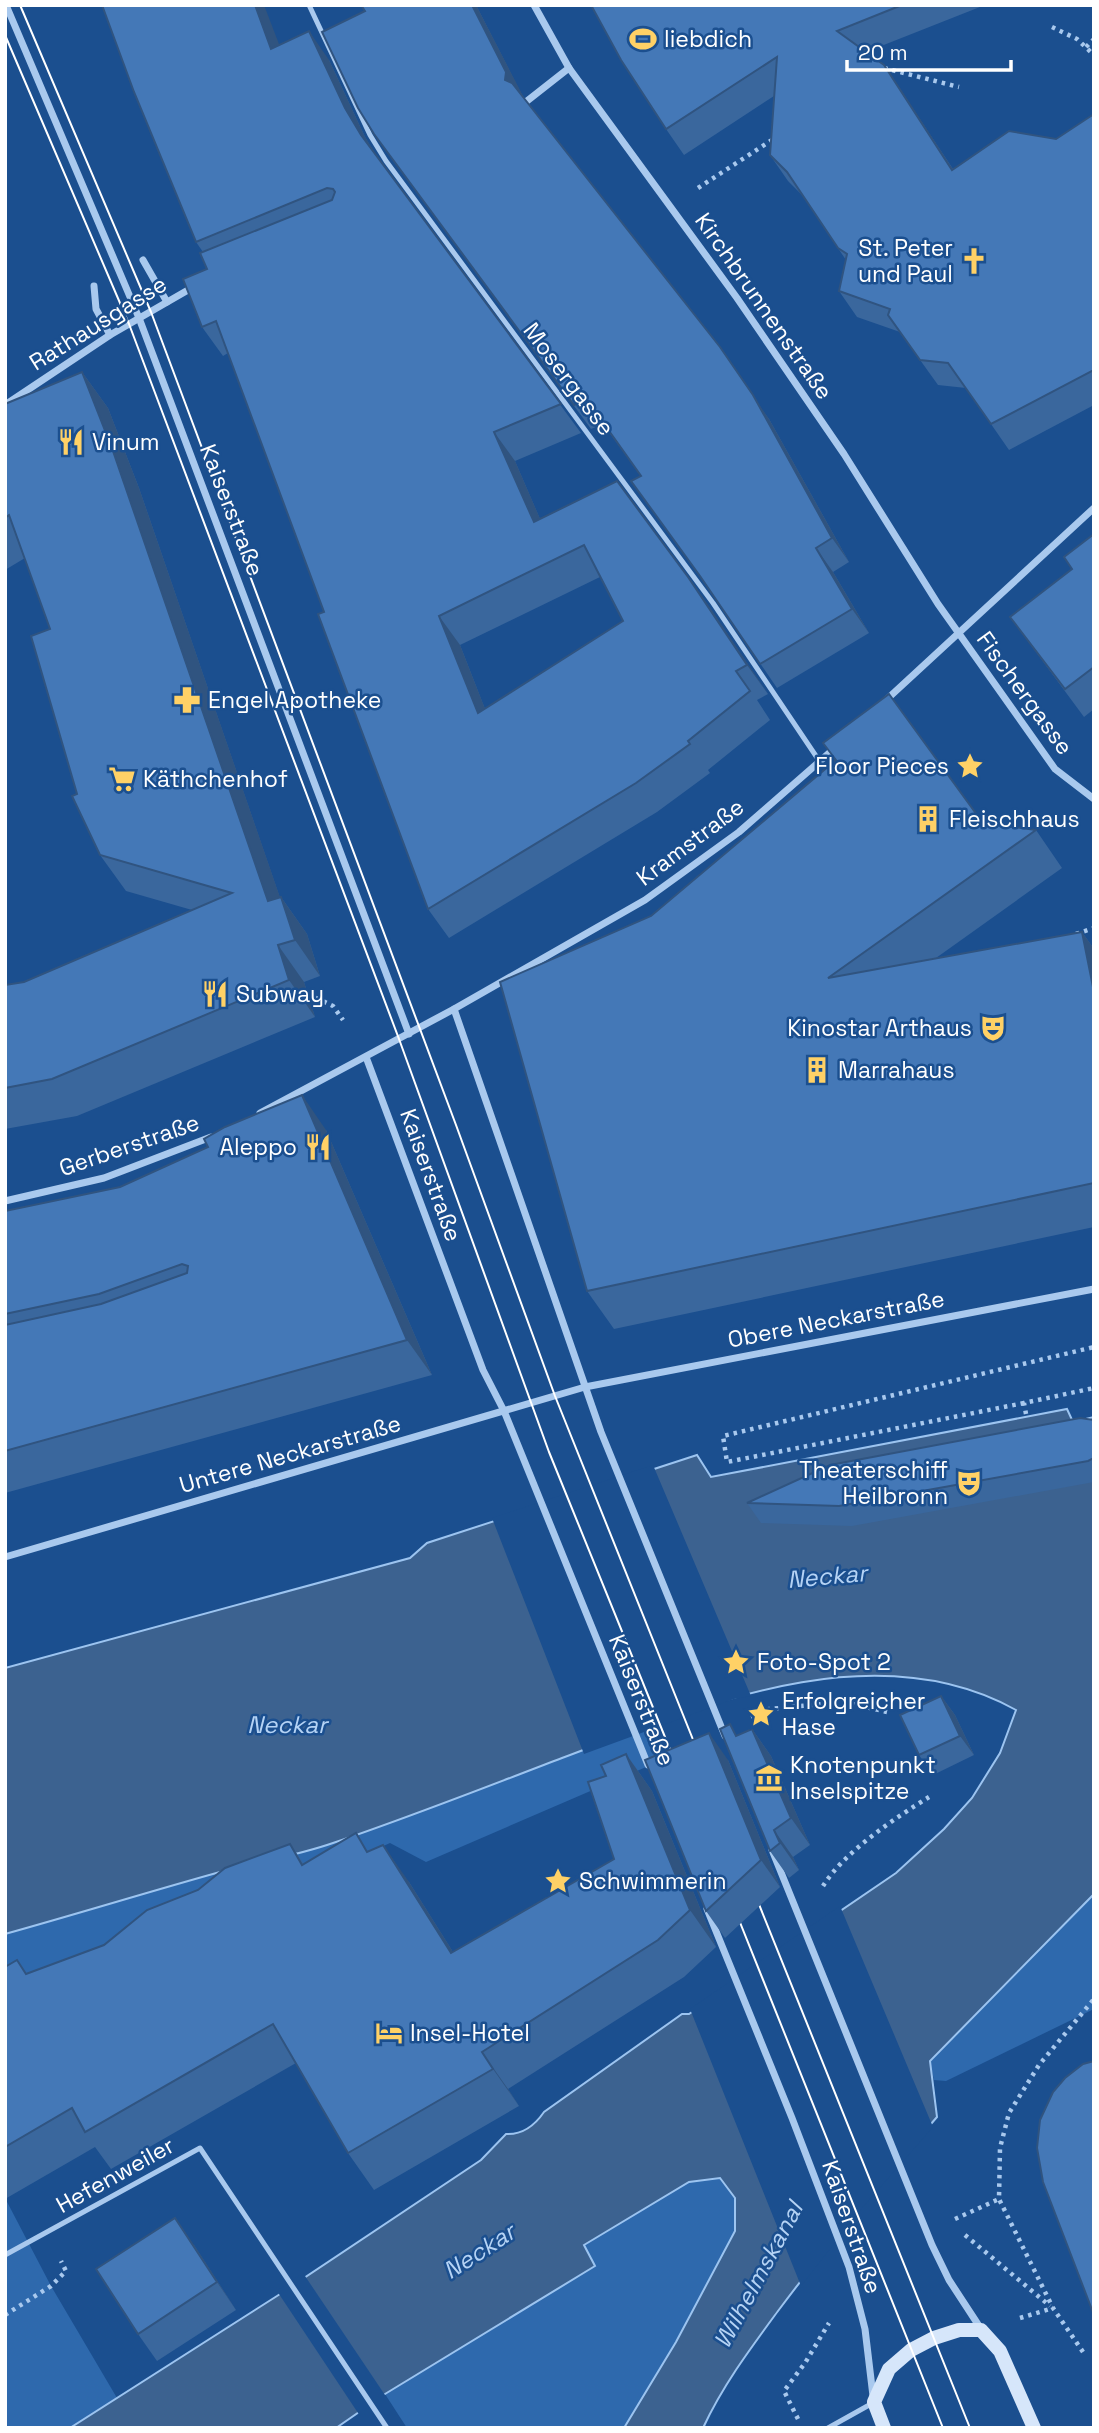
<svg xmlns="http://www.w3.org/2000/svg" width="1099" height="2433" font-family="'Space Grotesk',sans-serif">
<rect width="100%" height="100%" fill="#1b4f8f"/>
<g fill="#2e69ad">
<path d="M 645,1726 L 660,1761 L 426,1862 L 390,1843 L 5,2018 L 5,1934 L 220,1872 L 330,1844 Z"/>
<path d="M 1094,1894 L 1094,2009 L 946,2081 L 934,2080 L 930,2062 Z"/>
<path d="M 720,2178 L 735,2198 L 736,2231 L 676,2342 L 624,2428 L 407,2428 L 385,2394 L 595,2266 L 583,2246 L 689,2182 Z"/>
<path d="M 5,2198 L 51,2286 L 117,2398 L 70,2428 L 5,2428 Z"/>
</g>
<path fill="#3c6290" stroke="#9cc4f0" stroke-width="2" d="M 1067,1409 L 1073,1422 L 1094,1417 L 1094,1894 L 930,2061 L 937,2117 C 882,2180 828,2244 778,2311 C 750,2349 723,2385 703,2428 L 624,2428 L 676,2342 L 735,2231 L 735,2198 L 720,2178 L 689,2182 L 584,2245 L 595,2266 L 385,2394 L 336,2428 L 70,2428 L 277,2296 L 481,2160 L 506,2134 C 523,2135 535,2125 544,2112 L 682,2014 L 689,2014 L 896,1873 L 944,1829 L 972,1798 L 1000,1753 L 1016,1710 C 874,1631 700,1706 562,1758 C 486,1787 410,1817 333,1843 C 296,1856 257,1862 220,1872 C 148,1892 77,1914 5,1934 L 5,1668 L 410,1558 L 427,1543 L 697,1455 L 711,1477 Z"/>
<g fill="#1b4f8f">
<path d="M 653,1465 L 751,1696 L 734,1699 L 584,1754 L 492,1518 Z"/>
<path d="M 840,1906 L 933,2127 L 862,2208 L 801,2286 L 690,2009 Z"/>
<path d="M 303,2273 L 387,2398 L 360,2416 L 277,2291 Z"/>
</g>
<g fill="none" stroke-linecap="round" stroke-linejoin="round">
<g stroke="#a9c9ee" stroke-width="4.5" stroke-dasharray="3.5 5" stroke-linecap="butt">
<path d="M 1052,27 L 1077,39 L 1094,55"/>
<path d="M 1086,47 L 1094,39"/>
<path d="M 884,68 L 959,87"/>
<path d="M 698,188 L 775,138"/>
<path d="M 1076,934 L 1094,928"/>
<path d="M 308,994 L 333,1006 L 343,1020"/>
<path d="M 1024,1403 L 727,1462 L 723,1436 L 1094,1347"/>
<path d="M 1026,1414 L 1024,1403 L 1094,1388"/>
<path d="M 751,1717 L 769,1709 L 844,1702 L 887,1712"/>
<path d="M 823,1886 C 844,1852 895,1818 929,1797"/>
<path d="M 955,2219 L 999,2199"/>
<path d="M 965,2235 L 1050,2306"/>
<path d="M 5,2315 L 51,2286 L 66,2271 L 61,2261"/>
<path d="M 1020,2318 L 1053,2308"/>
<path d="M 1083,2352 L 1053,2308 L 999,2199 L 1000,2148 L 1009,2113 L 1039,2065 L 1094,1999"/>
<path d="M 798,2419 L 784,2391 L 805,2363 L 829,2323"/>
</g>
<g stroke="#a9c9ee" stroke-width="5">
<path d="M 309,5 L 370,135 L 386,161 L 713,603 L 820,762"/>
<path d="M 5,2255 L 200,2148 L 387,2428"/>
<path d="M 828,2428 L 871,2404"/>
</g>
<g stroke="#a9c9ee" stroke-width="7">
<path d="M 6,5 L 139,318 L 409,1034"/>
<path d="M 534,5 L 569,68 L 737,298 L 844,454 L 938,604 L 1055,769 L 1094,799"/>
<path d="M 527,101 L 569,68"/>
<path d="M 143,260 L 167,302"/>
<path d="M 94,286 L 96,309 L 110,335"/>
<path d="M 5,405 L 110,335 L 195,286"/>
<path d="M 885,701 L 1094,508"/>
<path d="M 454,1009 L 601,1432 L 725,1736"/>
<path d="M 366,1057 L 483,1370 L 504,1411 L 648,1765"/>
<path d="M 260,1113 L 454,1009 L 645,900 L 739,832 L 835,748"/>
<path d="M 5,1201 L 104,1178 L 211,1137"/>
<path d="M 5,1557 L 585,1387 L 1094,1289"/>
<path d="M 772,1850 L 932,2245 L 949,2280 L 981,2329"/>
<path d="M 707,1909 L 792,2118 L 849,2267 L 865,2329 L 873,2396"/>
</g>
<path stroke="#d6e6fa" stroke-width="14" d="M 884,2428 L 874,2402 L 889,2369 L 911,2350 L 934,2338 L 959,2330 L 981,2330 L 1000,2351 L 1034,2428"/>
<g stroke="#fff" stroke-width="2">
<path d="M 20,5 L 151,312 L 456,1125 L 555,1396 L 700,1757"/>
<path d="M 5,35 L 129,324 L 399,1039 L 549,1452 L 678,1769"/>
<path d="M 752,1887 L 970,2428"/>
<path d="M 733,1905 L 943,2428"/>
</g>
</g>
<g fill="#3a679d" fill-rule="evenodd">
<path d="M 361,5 L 476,5 L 523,97 L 769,419 L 849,562 L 833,572 L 869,633 L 777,688 L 710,590 L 631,481 L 641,476 L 603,424 L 591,429 L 374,134 L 365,11 Z"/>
<path d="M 591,5 L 985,5 L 866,52 L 884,65 L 953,169 L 1056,139 L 1094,114 L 1094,405 L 1009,450 L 966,388 L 938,385 L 900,332 L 857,317 L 839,291 L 846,260 L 802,195 L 788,181 L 770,155 L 774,96 L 684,155 L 666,129 Z"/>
<path d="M 279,45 L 329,60 L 365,137 L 376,155 L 581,433 L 515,461 L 540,519 L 688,577 L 768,694 L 757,700 L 770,720 L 708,770 L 710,773 L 657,812 L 449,938 L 428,909 L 324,612 L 228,353 L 223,356 L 202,327 L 207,269 L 203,252 L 196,242 ZM 600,577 L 623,621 L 485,709 L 460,645 Z"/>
<path d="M 82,372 L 108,408 L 139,488 L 280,898 L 281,897 L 307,934 L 320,976 L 304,982 L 315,1017 L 77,1116 L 5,1129 L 5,985 L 24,982 L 192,910 L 126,891 L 100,855 L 77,794 L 50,629 L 25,558 L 5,570 L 5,404 Z"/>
<path d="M 1094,534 L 1094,709 L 1084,717 L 1010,617 L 1072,569 Z"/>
<path d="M 983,823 L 1036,830 L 1062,868 L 936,958 L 1082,932 L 1094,949 L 1094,1227 L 614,1329 L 587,1291 L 500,982 Z"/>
<path d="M 326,1130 L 432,1375 L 5,1493 L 5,1211 L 120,1187 Z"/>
<path d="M 1094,1420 L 1094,1482 L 852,1526 L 761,1523 L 747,1503 Z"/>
<path d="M 941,1696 L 955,1715 L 974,1755 L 933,1775 L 919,1755 Z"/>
<path d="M 752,1729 L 771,1756 L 810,1845 L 793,1857 L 799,1870 L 789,1878 L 770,1851 L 738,1735 Z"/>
<path d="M 626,1754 L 652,1791 L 716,1947 L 684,1977 L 508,2089 L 519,2106 L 374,2190 L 348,2153 L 296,2063 L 111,2169 L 95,2147 L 5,2199 L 5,1967 L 27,1974 L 104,1945 L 198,1890 L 290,1844 L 304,1864 L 369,1851 L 409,1882 L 453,1952 L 614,1859 L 606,1776 Z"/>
<path d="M 728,1760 L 780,1887 L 725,1938 L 706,1911 Z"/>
<path d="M 194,2245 L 236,2310 L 157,2361 L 138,2334 Z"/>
</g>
<g fill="#305480">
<path d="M 255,5 L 264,5 L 292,78 L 271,49 Z"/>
<path d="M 472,5 L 476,5 L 523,96 L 522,104 L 505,80 Z"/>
<path d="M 309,31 L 329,60 L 365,137 L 382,164 L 361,135 L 345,108 Z"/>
<path d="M 884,65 L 902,91 L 970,196 L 952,170 Z"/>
<path d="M 720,347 L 769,419 L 849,562 L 832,538 Z"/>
<path d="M 82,372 L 108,408 L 139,488 L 294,938 L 268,901 Z"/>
<path d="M 494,432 L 515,461 L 554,551 L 534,522 Z"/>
<path d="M 816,548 L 833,572 L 869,633 L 852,609 Z"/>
<path d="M 688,577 L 709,606 L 768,694 L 747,665 Z"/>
<path d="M 439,616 L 460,645 L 498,742 L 478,713 Z"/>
<path d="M 281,897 L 307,934 L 320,976 L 295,940 Z"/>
<path d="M 1082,932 L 1094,949 L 1094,992 Z"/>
<path d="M 278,945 L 304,982 L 315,1017 L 289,980 Z"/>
<path d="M 302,1095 L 326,1130 L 432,1375 L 407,1340 Z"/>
<path d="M 941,1696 L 955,1715 L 974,1755 L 960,1736 Z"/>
<path d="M 752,1729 L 771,1756 L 810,1845 L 791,1818 Z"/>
<path d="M 709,1733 L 728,1760 L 780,1887 L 761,1860 Z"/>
<path d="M 626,1754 L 652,1791 L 716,1947 L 690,1910 Z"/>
<path d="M 774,1830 L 793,1857 L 799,1870 L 780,1843 Z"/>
<path d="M 383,1845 L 409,1882 L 477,1990 L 451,1953 Z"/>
<path d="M 482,2052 L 508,2089 L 519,2106 L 493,2069 Z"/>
<path d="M 175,2218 L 194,2245 L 236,2310 L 217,2282 Z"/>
</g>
<g fill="#4478b7" stroke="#305480" stroke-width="2" fill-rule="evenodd">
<path d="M 102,5 L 255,5 L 271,49 L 309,31 L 345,108 L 361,135 L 561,404 L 494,432 L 534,522 L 617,481 L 688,577 L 747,665 L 736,671 L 750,691 L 688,741 L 690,744 L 636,783 L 428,909 L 318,614 L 324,612 L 216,321 L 202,327 L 183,279 L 207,269 L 200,253 L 332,200 L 335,192 L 333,189 L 327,188 L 196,242 L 134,92 ZM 584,545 L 623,621 L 478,713 L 439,616 Z"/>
<path d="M 361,5 L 472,5 L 506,72 L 505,80 L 512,83 L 720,347 L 753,395 L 832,538 L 816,548 L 852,609 L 760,664 L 700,576 L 631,481 L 641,476 L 587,400 L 574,405 L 374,134 L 358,108 L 322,32 L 365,11 Z"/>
<path d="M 591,5 L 902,5 L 837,31 L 884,65 L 952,170 L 1009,131 L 1056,139 L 1094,114 L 1094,370 L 991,424 L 948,363 L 920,360 L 888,315 L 890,309 L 839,291 L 847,254 L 838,248 L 787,172 L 770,155 L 777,57 L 666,129 L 621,60 Z"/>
<path d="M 82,372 L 113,451 L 268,901 L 281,897 L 295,940 L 278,945 L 289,980 L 52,1079 L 5,1088 L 5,985 L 24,982 L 232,893 L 100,855 L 72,796 L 77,794 L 31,636 L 50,629 L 9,515 L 5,518 L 5,404 Z"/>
<path d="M 1094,534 L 1094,667 L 1065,689 L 1010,617 L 1072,569 L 1064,557 Z"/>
<path d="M 889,694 L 983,823 L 1036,830 L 828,978 L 1082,932 L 1094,992 L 1094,1183 L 587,1291 L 500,982 L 651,916 L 836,760 L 823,743 Z"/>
<path d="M 302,1095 L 407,1340 L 5,1451 L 5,1325 L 101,1304 L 187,1273 L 188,1266 L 182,1264 L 99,1294 L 5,1314 L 5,1211 L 120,1187 L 208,1147 L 204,1139 L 225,1127 Z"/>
<path d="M 1080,1418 L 1094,1420 L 1094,1458 L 1088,1461 L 839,1506 L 747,1503 L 830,1465 Z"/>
<path d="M 941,1696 L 960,1736 L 919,1755 L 900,1715 Z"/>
<path d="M 730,1724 L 736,1736 L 752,1729 L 791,1818 L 774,1830 L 780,1843 L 770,1851 L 720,1729 Z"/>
<path d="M 709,1733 L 761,1860 L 706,1911 L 645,1760 Z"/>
<path d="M 626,1754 L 690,1910 L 658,1940 L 482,2052 L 493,2069 L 348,2153 L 273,2024 L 85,2132 L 72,2108 L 5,2147 L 5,1967 L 17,1960 L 26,1974 L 104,1945 L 147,1910 L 198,1890 L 225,1868 L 290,1844 L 302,1865 L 356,1833 L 367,1852 L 383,1845 L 451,1953 L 614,1859 L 588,1782 L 606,1776 L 601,1765 Z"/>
<path d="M 1094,2061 L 1094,2315 L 1043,2182 L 1037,2148 L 1040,2120 L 1053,2092 L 1065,2078 L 1083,2064 Z"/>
<path d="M 175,2218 L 217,2282 L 138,2334 L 96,2269 Z"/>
</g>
<defs>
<symbol id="stadium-bare" viewBox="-9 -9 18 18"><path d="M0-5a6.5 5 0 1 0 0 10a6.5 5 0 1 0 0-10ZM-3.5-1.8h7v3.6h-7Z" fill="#ffd166" stroke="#1b4f8f" stroke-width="2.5" paint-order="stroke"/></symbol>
<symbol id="church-bare" viewBox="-9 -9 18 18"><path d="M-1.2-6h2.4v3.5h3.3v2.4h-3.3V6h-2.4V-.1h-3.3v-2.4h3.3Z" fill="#ffd166" stroke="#1b4f8f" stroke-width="2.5" paint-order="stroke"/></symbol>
<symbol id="restaurant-bare" viewBox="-9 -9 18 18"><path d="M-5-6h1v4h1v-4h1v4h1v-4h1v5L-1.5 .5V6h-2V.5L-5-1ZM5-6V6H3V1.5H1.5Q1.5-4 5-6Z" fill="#ffd166" stroke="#1b4f8f" stroke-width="2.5" paint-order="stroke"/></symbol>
<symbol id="pharmacy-bare" viewBox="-9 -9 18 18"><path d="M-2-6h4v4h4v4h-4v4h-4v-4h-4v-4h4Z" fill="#ffd166" stroke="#1b4f8f" stroke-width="2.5" paint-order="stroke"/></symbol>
<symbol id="sight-bare" viewBox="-9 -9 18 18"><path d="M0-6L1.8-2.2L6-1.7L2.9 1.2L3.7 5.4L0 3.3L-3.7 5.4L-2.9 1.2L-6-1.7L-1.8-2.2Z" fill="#ffd166" stroke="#1b4f8f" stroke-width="2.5" paint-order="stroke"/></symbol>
<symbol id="supermarket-bare" viewBox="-9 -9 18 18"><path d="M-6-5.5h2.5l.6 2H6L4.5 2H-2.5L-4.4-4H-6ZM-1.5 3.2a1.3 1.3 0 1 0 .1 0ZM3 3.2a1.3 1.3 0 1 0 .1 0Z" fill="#ffd166" stroke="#1b4f8f" stroke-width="2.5" paint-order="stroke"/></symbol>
<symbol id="building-bare" viewBox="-9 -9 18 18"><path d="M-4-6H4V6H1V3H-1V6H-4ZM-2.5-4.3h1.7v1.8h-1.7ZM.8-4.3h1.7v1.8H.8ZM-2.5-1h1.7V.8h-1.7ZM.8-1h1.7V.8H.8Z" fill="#ffd166" stroke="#1b4f8f" stroke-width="2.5" paint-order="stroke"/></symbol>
<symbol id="theatre-bare" viewBox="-9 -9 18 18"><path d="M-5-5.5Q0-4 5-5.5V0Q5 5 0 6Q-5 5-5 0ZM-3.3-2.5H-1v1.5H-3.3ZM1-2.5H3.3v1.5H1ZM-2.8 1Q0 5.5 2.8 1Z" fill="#ffd166" stroke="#1b4f8f" stroke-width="2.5" paint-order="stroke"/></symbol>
<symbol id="museum-bare" viewBox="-9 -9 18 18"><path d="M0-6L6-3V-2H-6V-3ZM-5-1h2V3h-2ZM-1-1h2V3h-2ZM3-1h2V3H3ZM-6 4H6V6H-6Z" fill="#ffd166" stroke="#1b4f8f" stroke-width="2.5" paint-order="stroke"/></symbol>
<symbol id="hotel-bare" viewBox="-9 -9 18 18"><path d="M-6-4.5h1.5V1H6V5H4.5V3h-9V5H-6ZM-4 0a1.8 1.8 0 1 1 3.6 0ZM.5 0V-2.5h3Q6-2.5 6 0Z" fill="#ffd166" stroke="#1b4f8f" stroke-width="2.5" paint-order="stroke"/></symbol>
</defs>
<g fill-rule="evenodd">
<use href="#stadium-bare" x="624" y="20" width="38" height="38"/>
<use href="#church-bare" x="955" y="242" width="38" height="38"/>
<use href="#restaurant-bare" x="52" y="423" width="38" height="38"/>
<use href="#pharmacy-bare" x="168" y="681" width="38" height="38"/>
<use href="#sight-bare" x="951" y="747" width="38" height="38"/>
<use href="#supermarket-bare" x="103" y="760" width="38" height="38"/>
<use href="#building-bare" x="909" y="800" width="38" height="38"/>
<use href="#restaurant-bare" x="196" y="975" width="38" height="38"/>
<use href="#theatre-bare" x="974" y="1009" width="38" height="38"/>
<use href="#building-bare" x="798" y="1051" width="38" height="38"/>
<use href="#restaurant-bare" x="299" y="1128" width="38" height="38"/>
<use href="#theatre-bare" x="950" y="1464" width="38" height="38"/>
<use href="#sight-bare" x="717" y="1643" width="38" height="38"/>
<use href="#sight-bare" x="742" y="1695" width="38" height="38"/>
<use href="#museum-bare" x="750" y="1759" width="38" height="38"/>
<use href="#sight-bare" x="539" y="1862" width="38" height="38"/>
<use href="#hotel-bare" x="370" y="2014" width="38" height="38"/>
</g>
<g text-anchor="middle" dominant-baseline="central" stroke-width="5" stroke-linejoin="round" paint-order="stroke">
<g font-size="23" fill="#fff" stroke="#1b4f8f" text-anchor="start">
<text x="664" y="39">liebdich</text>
<text x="953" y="248" text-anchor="end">St. Peter<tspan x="953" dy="26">und Paul</tspan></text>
<text x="92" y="442">Vinum</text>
<text x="208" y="700">Engel Apotheke</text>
<text x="949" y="766" text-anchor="end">Floor Pieces</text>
<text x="143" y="779">Käthchenhof</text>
<text x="949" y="819">Fleischhaus</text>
<text x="236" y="994">Subway</text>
<text x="972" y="1028" text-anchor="end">Kinostar Arthaus</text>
<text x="838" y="1070">Marrahaus</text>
<text x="297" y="1147" text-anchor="end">Aleppo</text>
<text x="948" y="1470" text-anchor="end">Theaterschiff<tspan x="948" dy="26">Heilbronn</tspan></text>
<text x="757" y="1662">Foto-Spot 2</text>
<text x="782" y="1701">Erfolgreicher<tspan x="782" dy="26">Hase</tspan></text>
<text x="790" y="1765">Knotenpunkt<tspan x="790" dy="26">Inselspitze</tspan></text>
<text x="579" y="1881">Schwimmerin</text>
<text x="410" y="2033">Insel-Hotel</text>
</g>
<g font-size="23" fill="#fff" stroke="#1b4f8f">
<text transform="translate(764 306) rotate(55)">Kirchbrunnenstraße</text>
<text transform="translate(98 323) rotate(-32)">Rathausgasse</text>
<text transform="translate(569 379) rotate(53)">Mosergasse</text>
<text transform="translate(232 510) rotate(69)">Kaiserstraße</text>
<text transform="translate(1025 693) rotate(54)">Fischergasse</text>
<text transform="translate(690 842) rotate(-37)">Kramstraße</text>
<text transform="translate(129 1145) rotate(-19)">Gerberstraße</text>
<text transform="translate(431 1175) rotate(70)">Kaiserstraße</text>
<text transform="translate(836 1319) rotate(-11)">Obere Neckarstraße</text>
<text transform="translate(290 1454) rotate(-16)">Untere Neckarstraße</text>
<text transform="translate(642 1700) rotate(68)">Kaiserstraße</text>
<text transform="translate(115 2175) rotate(-29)">Hefenweiler</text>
<text transform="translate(852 2227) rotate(71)">Kaiserstraße</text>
</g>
<g font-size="24" font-style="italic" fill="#b5d3f5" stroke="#1b4f8f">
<text transform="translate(827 1576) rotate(-5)">Neckar</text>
<text x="287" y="1724">Neckar</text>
<text transform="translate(479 2251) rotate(-33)">Neckar</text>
<text transform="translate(758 2275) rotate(-62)">Wilhelmskanal</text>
</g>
</g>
<rect width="1099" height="2433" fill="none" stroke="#ffffff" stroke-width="14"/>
<path d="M847 60v10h164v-10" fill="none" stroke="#ffffff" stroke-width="3.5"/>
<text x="858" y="60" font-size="21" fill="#ffffff" stroke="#1b4f8f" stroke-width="5" paint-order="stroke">20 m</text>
</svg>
